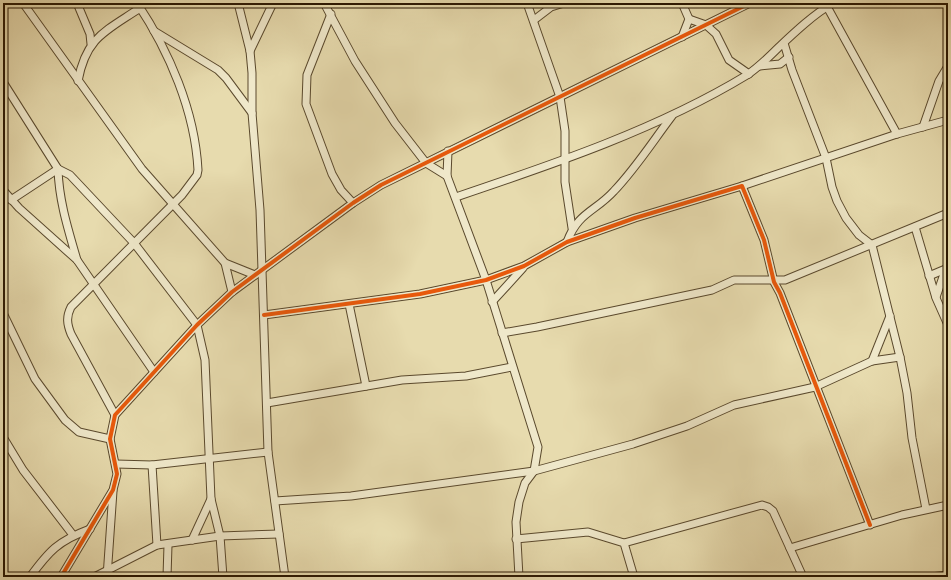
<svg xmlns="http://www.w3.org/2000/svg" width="951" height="580" font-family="Alegreya,serif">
<rect width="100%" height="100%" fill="#e7dbae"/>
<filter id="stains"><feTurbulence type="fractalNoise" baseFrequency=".005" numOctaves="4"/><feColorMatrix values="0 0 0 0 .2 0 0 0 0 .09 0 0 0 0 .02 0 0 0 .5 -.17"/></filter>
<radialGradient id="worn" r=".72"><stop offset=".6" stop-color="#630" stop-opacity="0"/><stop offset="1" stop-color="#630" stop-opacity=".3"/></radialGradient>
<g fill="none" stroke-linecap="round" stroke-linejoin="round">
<defs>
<g id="minor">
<path d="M 23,3 L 142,169 L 225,263 L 255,275"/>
<path d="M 77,3 L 90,34 L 91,44"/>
<path d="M 238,3 L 250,51 L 252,73 L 252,113 L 260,210 L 268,452 L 285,577"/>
<path d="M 324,3 L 355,61 L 395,123 L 426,163 L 447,176"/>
<path d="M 527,3 L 560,97 L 565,131 L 565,182 L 572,228"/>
<path d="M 825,3 L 897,134"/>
<path d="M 331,14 L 307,75 L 306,104 L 332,174 L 341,190 L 353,203"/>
<path d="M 689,19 L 706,25 L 716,34 L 729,60 L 749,74"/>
<path d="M 534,20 L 551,7 L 564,3"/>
<path d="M 154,31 L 218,70 L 226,78 L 252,113"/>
<path d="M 682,37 L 689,19 L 682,3"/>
<path d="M 784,43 L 792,70 L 826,158 L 832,187 L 837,201 L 846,218 L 859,235 L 872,245 L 900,357 L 907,393 L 912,438 L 926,509"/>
<path d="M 250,51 L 273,3"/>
<path d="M 760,66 L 780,64 L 789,57"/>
<path d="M 78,81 C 86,37 106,31 140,8"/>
<path d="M 3,82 L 58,169 L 70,175 L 134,243 L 197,325 L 205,360 L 211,499 L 220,536 L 223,577"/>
<path d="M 923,127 L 939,81 L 948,66"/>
<path d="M 448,151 L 447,176 L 486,280 L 538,447 L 534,471 L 525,483 L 519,502 L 516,522 L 519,577"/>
<path d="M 58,169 C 59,201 68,229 77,260"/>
<path d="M 742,186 L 897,134 L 948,120"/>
<path d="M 3,190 L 19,208 L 77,260 L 154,372"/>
<path d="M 456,197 C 554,164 658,129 747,75 C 759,67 769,57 779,47 C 796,31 813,15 833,3"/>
<path d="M 11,200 L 58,169"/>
<path d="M 915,227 L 936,298 L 948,325"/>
<path d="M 567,242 C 578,212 595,212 614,191 C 636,168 653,141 672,116"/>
<path d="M 225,263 L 232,292"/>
<path d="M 929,276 L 948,268"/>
<path d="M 936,297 L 944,274 L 948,268"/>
<path d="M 492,302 L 523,268"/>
<path d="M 349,304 L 366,386"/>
<path d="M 3,313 L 35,379 L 65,420 L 79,432 L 110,439"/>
<path d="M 264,315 L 420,294 L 486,280 L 524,266 L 567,242 L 635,218 L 742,186 L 764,240 L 774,282 L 780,293 L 870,525"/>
<path d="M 502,333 L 537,327 L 712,290 L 734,280 L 785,280 L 948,213"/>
<path d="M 872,361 L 890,316"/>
<path d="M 267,403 L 402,380 L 466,376 L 512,367"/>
<path d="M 115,415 L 71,334 C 67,324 66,317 71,307 L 182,195 L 197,175 L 198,170 C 195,111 169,51 137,3"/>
<path d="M 3,437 L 23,470 L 73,535"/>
<path d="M 116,464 L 152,465 L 268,452"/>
<path d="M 152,465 L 157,545"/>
<path d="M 275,501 L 351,496 L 534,471 L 633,444 L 687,426 L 734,405 L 815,387 L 872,361 L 900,357"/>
<path d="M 516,539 L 588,532 L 624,543 L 634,577"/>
<path d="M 192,540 L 211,499"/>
<path d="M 624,543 L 762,505 L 768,507 L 773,511 L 803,577"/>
<path d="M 790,548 L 902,515 L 948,505"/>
<path d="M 30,577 C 49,551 58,541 90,529"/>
<path d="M 61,577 L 113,490 L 117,474 L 110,439 L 115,415 L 197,325 L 232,292 L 353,203 L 381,185 L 750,3"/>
<path d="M 94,577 L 157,545 L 220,536 L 279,534"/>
<path d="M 107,577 L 113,491"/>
<path d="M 167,577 L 168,545"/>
<path d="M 931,577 L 948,575"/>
</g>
</defs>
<use href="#minor" stroke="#5a492d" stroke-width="9"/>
<use href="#minor" stroke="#efe8ca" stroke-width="7"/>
<defs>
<g id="cycleway">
<path d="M 264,315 L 420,294 L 486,280 L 524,266 L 567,242 L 635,218 L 742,186 L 764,240 L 774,282 L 780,293 L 870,525"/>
<path d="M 61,577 L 113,490 L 117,474 L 110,439 L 115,415 L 197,325 L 232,292 L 353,203 L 381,185 L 750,3"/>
</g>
</defs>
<use href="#cycleway" stroke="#efe8ca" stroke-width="6"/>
<use href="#cycleway" stroke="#e8590c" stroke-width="4"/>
</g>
<rect width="951" height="580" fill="none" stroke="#e7dbae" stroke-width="16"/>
<rect x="4" y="4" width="943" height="572" fill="none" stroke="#2b1802" stroke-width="2"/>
<rect x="8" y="8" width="935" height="564" fill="none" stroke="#2b1802"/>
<rect width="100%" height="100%" filter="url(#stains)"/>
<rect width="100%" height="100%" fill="url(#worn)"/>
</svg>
